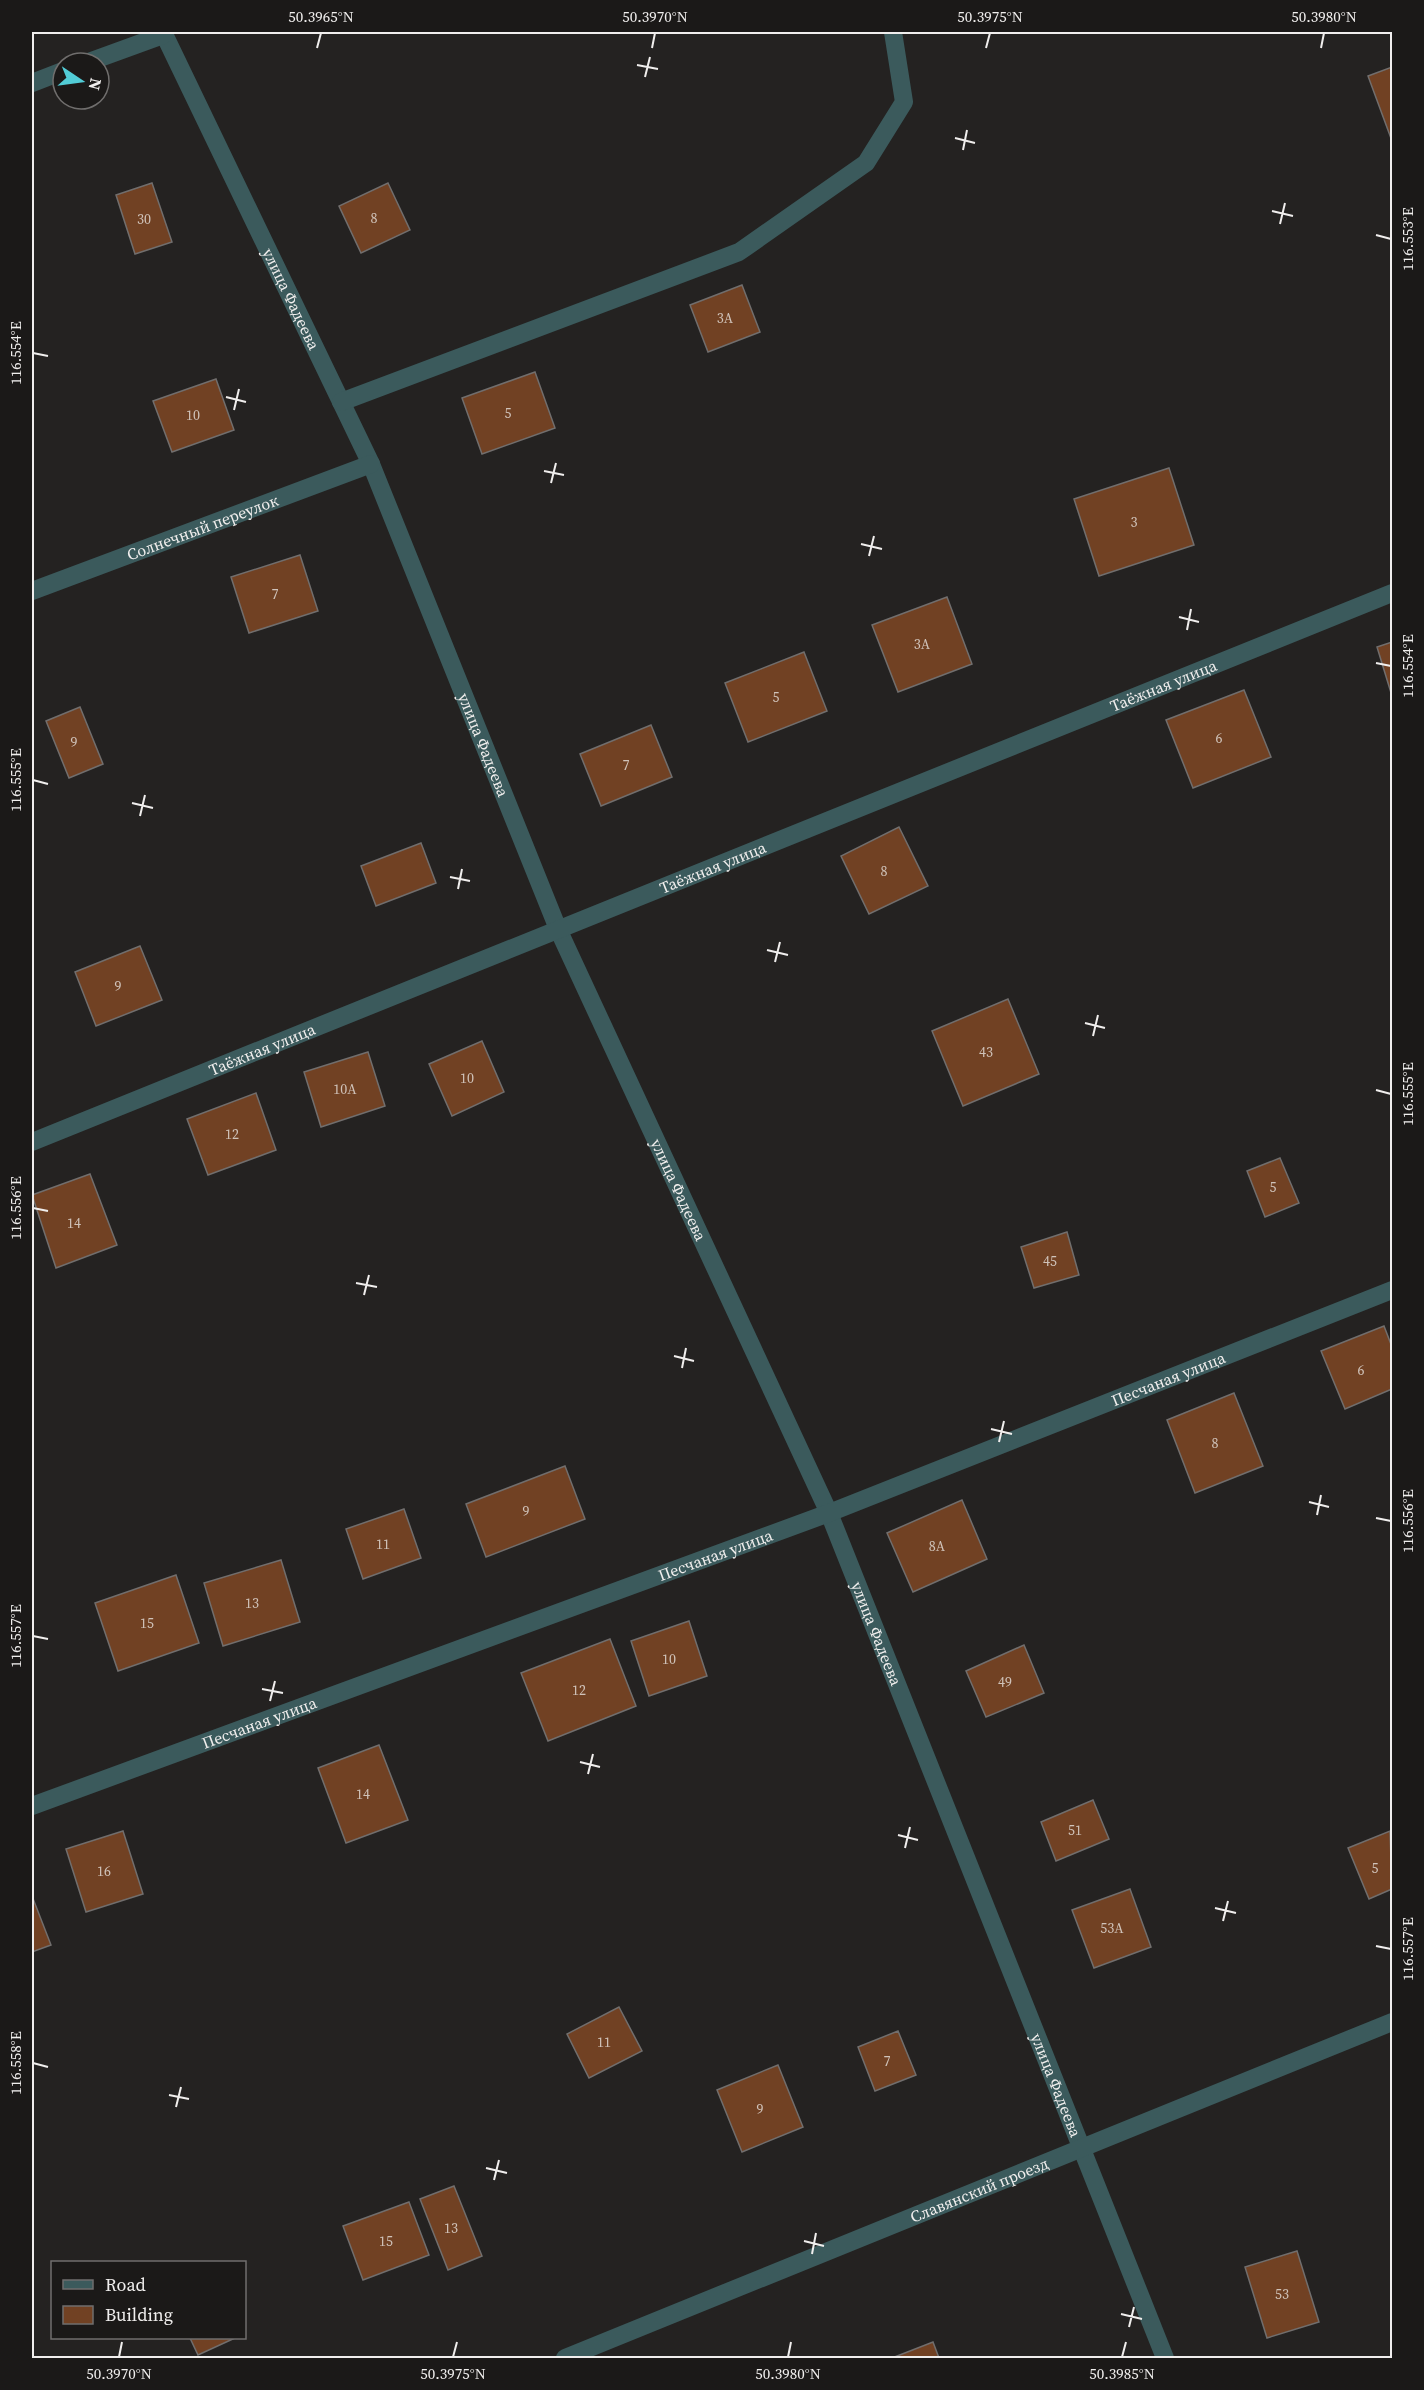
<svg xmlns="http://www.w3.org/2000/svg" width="1424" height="2390" font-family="'Source Serif 4',serif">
<rect width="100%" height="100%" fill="#242221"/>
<g fill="#714123" stroke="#716e6d" stroke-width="1.5">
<path d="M 1392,67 L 1392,141 L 1368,76 Z"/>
<path d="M 152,183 L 172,242 L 135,254 L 116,195 Z"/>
<path d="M 388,183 L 410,230 L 361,253 L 339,206 Z"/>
<path d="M 742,285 L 760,332 L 708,352 L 690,305 Z"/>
<path d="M 535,372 L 555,428 L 482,454 L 462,398 Z"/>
<path d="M 216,379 L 234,430 L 172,452 L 153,401 Z"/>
<path d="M 1169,468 L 1194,545 L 1099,576 L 1074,499 Z"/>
<path d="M 300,555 L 318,611 L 249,633 L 231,577 Z"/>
<path d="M 947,597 L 972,664 L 898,692 L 872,625 Z"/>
<path d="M 1392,642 L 1392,696 L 1377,647 Z"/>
<path d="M 804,652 L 827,711 L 748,742 L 725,683 Z"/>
<path d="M 1244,690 L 1271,757 L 1193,788 L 1166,720 Z"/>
<path d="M 80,707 L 103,764 L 69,778 L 46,721 Z"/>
<path d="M 651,725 L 672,777 L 601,806 L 580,754 Z"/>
<path d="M 899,827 L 928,886 L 869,914 L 841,856 Z"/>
<path d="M 421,843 L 436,883 L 376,906 L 361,866 Z"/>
<path d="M 140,946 L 162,1000 L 96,1026 L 75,972 Z"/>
<path d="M 1008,999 L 1039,1074 L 963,1106 L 932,1031 Z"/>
<path d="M 482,1041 L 504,1092 L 452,1116 L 429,1064 Z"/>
<path d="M 368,1052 L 385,1106 L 321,1127 L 304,1072 Z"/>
<path d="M 256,1093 L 276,1150 L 208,1175 L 187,1119 Z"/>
<path d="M 1280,1158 L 1299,1203 L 1265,1217 L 1247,1171 Z"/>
<path d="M 90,1174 L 117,1245 L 56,1268 L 32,1195 Z"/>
<path d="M 1067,1232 L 1079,1275 L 1034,1288 L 1021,1247 Z"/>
<path d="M 1384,1326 L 1392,1347 L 1392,1389 L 1345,1409 L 1321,1351 Z"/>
<path d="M 1234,1393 L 1263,1466 L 1195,1493 L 1167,1420 Z"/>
<path d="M 565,1466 L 585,1519 L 486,1557 L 466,1504 Z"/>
<path d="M 962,1500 L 987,1559 L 913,1592 L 887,1533 Z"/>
<path d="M 404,1509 L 421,1558 L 363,1579 L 346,1529 Z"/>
<path d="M 281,1560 L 300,1622 L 223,1646 L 204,1583 Z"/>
<path d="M 176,1575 L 199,1643 L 118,1671 L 95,1603 Z"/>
<path d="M 689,1621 L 707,1676 L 649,1696 L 631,1641 Z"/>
<path d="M 610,1639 L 636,1706 L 548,1741 L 521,1673 Z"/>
<path d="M 1024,1645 L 1044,1693 L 986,1717 L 966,1671 Z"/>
<path d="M 379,1745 L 408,1820 L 346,1843 L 318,1768 Z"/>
<path d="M 1093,1800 L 1109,1839 L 1056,1861 L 1041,1822 Z"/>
<path d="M 123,1831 L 143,1894 L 86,1912 L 66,1849 Z"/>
<path d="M 1390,1831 L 1392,1889 L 1369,1899 L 1348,1848 Z"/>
<path d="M 1130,1889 L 1151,1947 L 1094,1968 L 1072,1910 Z"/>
<path d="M 32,1896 L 51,1945 L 32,1952 Z"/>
<path d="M 619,2007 L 642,2051 L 589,2078 L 567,2034 Z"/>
<path d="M 898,2031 L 916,2075 L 875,2091 L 858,2047 Z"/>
<path d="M 778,2065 L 803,2127 L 742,2152 L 717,2090 Z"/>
<path d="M 454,2186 L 482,2256 L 448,2270 L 420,2199 Z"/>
<path d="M 409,2202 L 429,2255 L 363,2280 L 343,2226 Z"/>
<path d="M 1297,2251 L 1319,2322 L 1267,2338 L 1245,2267 Z"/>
<path d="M 190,2338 L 235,2338 L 198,2355 Z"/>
<path d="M 933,2342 L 939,2358 L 892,2358 Z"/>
</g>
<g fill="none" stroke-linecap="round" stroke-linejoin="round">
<g stroke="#3b5a5c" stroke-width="18">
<path id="s1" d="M 163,32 L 371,464 L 558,929 L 829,1513 L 1165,2358"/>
<path d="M 86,63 L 163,35 L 164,32"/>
<path d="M 32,83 L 63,71"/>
<path d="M 341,402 L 739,252 L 866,163 L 904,102 L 893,32"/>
<path id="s2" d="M 32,591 L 371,464"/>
<path id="s3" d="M 32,1142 L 1392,593"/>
<path id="s4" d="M 32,1806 L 829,1513 L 1392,1290"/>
<path id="s5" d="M 565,2358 L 1392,2022"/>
</g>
</g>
<path fill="none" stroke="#f0eeed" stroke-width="2" d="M 317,48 L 321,33M 652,48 L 655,33M 986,48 L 990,33M 1321,48 L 1324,33M 637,65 L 658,69M 645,77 L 650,57M 955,138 L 975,143M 963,150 L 967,130M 1272,211 L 1293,216M 1280,224 L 1285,203M 1376,235 L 1391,239M 33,353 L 48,356M 226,397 L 246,402M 234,410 L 239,389M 544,471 L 564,475M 551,483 L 556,463M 861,544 L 882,549M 869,556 L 874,536M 1179,617 L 1199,622M 1187,630 L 1191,609M 1376,663 L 1391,666M 33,780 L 48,784M 132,803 L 153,808M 140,816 L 145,795M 450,877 L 470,881M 458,889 L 462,869M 767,950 L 788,955M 775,962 L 780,942M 1085,1023 L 1105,1028M 1093,1036 L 1098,1015M 1376,1090 L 1391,1094M 33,1208 L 48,1211M 356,1283 L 377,1287M 364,1295 L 369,1275M 674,1356 L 694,1361M 682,1368 L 686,1348M 991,1429 L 1012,1434M 999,1442 L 1004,1421M 1309,1502 L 1329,1507M 1317,1515 L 1321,1495M 1376,1518 L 1391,1521M 33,1636 L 48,1639M 262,1689 L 283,1693M 270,1701 L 275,1681M 580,1762 L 600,1767M 588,1774 L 593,1754M 898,1835 L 918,1840M 905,1848 L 910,1827M 1215,1908 L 1236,1913M 1223,1921 L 1228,1901M 1376,1946 L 1391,1949M 33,2063 L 48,2067M 169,2095 L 189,2099M 176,2107 L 181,2087M 486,2168 L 507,2173M 494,2180 L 499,2160M 804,2241 L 824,2246M 812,2254 L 816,2233M 1121,2314 L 1142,2319M 1129,2327 L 1134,2307M 119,2357 L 122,2342M 453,2357 L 457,2342M 788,2357 L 791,2342M 1122,2357 L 1126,2342"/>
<g text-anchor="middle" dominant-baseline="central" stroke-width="6" stroke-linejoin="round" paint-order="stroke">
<g font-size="14" fill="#d0c3ba">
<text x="374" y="218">8</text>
<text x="144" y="219">30</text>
<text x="725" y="318">3А</text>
<text x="508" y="413">5</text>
<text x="193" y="415">10</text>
<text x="1134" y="522">3</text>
<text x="275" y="594">7</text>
<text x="922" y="644">3А</text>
<text x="776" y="697">5</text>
<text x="1219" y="738">6</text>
<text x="74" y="742">9</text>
<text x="626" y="765">7</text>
<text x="884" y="871">8</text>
<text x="118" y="986">9</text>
<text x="986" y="1052">43</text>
<text x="467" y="1078">10</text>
<text x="345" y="1089">10А</text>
<text x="232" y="1134">12</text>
<text x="1273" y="1187">5</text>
<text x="74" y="1223">14</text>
<text x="1050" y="1261">45</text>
<text x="1361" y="1370">6</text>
<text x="1215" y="1443">8</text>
<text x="526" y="1511">9</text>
<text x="383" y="1544">11</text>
<text x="937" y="1546">8А</text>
<text x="252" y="1603">13</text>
<text x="147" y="1623">15</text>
<text x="669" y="1659">10</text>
<text x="1005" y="1682">49</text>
<text x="579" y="1690">12</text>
<text x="363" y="1794">14</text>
<text x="1075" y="1830">51</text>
<text x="1375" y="1868">5</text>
<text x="104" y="1871">16</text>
<text x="1112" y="1928">53А</text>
<text x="604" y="2042">11</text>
<text x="887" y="2061">7</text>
<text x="760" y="2109">9</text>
<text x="451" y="2228">13</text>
<text x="386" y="2241">15</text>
<text x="1282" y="2294">53</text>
</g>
<g font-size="16" fill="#f0eeed" stroke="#1b1918">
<text stroke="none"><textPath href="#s1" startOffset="296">улица Фадеева</textPath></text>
<text stroke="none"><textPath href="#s2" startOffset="182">Солнечный переулок</textPath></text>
<text stroke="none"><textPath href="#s3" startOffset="1220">Таёжная улица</textPath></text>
<text stroke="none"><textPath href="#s1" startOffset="782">улица Фадеева</textPath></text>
<text stroke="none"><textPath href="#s3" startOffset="734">Таёжная улица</textPath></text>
<text stroke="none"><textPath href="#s3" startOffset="248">Таёжная улица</textPath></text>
<text stroke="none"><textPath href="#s1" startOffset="1268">улица Фадеева</textPath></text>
<text stroke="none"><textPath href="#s4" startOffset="1214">Песчаная улица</textPath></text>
<text stroke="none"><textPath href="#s4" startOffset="728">Песчаная улица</textPath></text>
<text stroke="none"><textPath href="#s1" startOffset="1754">улица Фадеева</textPath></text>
<text stroke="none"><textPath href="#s4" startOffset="242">Песчаная улица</textPath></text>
<text stroke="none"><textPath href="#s1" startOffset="2240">улица Фадеева</textPath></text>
<text stroke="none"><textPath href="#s5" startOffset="447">Славянский проезд</textPath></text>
</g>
</g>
<rect width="1424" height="2390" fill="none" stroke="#1b1918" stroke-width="66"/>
<rect x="51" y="2261" width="195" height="78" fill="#1b1918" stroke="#706e6d" stroke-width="1.5"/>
<rect x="63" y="2280" width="30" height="9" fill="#3b5a5c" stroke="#706e6d" stroke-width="1.5"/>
<text x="105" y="2291" font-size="18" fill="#f0eeed">Road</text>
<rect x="63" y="2306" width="30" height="18" fill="#714123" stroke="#706e6d" stroke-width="1.5"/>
<text x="105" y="2321" font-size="18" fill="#f0eeed">Building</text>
<g transform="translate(81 81) rotate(103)"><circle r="28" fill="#1b1918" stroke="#706e6d" stroke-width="1.5"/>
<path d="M0-4.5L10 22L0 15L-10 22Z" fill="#52ccd6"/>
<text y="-9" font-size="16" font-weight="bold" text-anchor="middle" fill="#f0eeed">N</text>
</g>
<rect x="33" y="33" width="1358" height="2324" fill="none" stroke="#f0eeed" stroke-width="2"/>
<g font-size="15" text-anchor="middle" fill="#f0eeed">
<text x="321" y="22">50.3965°N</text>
<text x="655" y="22">50.3970°N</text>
<text x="990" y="22">50.3975°N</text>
<text x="1324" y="22">50.3980°N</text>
<text transform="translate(1408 239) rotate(-90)" y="5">116.553°E</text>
<text transform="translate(16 353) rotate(-90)" y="5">116.554°E</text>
<text transform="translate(1408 666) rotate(-90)" y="5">116.554°E</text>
<text transform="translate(16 780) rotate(-90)" y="5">116.555°E</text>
<text transform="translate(1408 1094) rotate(-90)" y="5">116.555°E</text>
<text transform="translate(16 1208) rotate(-90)" y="5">116.556°E</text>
<text transform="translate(1408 1521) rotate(-90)" y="5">116.556°E</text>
<text transform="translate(16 1636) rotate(-90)" y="5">116.557°E</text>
<text transform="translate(1408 1949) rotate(-90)" y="5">116.557°E</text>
<text transform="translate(16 2063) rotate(-90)" y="5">116.558°E</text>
<text x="119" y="2379">50.3970°N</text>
<text x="453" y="2379">50.3975°N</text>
<text x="788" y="2379">50.3980°N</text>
<text x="1122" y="2379">50.3985°N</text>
</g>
</svg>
